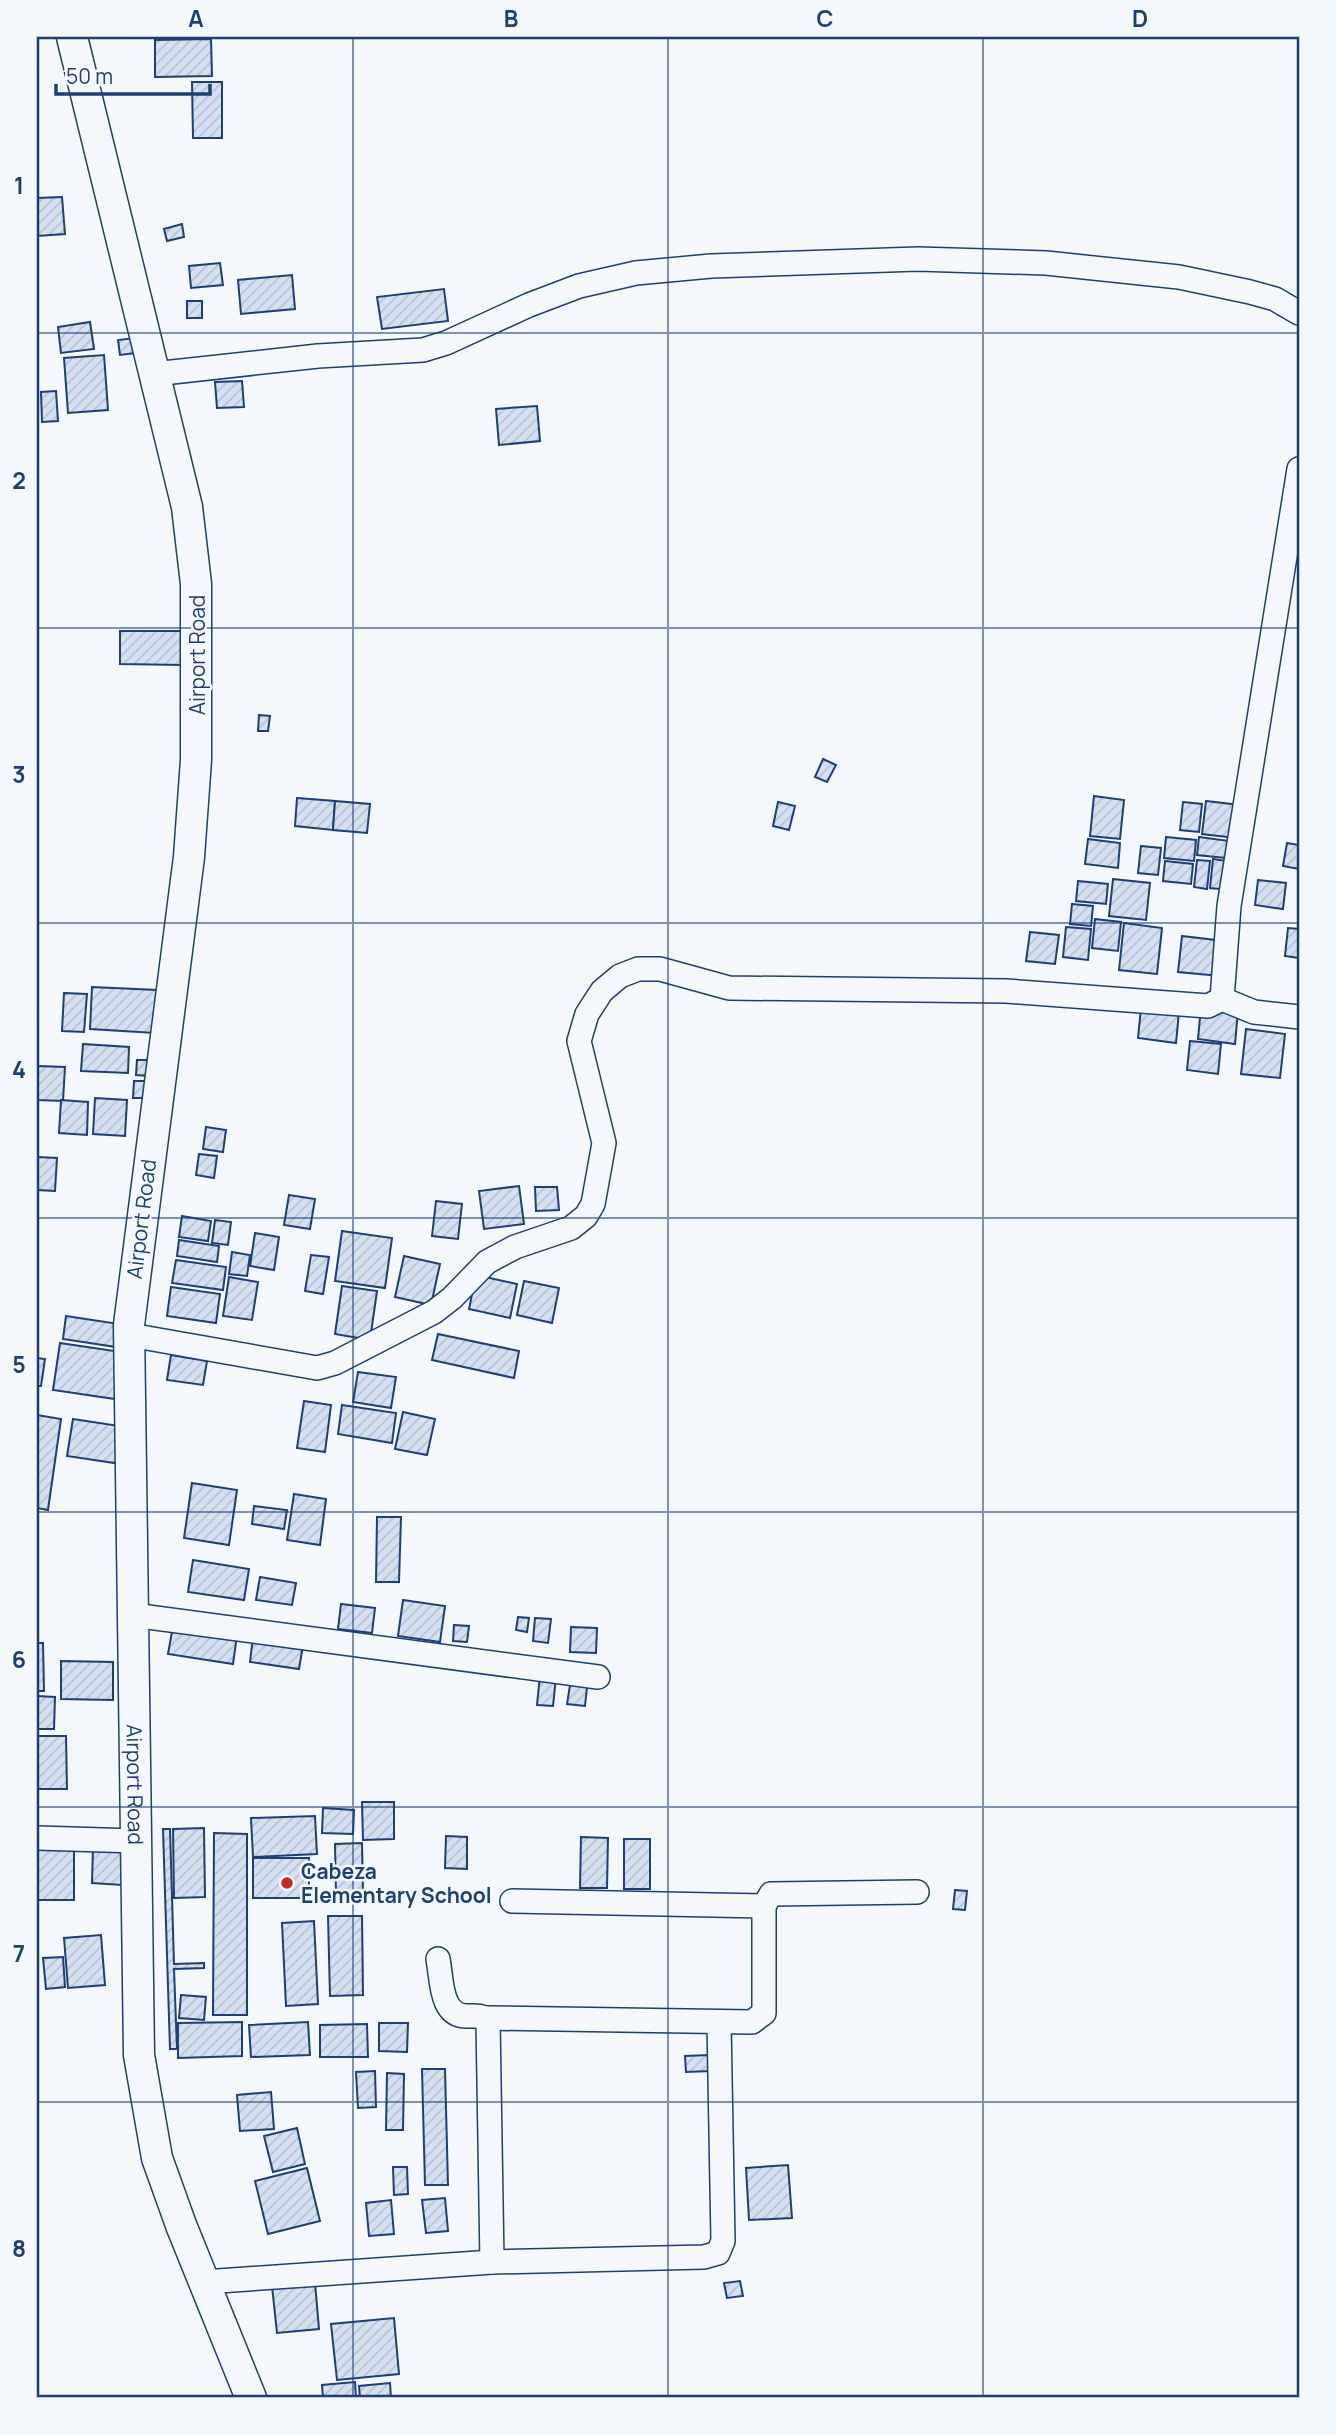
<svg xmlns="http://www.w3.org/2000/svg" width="1336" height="2435" font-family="Manrope,sans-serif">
<defs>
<pattern id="building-hatch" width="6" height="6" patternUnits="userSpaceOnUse" patternTransform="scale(1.75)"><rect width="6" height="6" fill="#d5e0f0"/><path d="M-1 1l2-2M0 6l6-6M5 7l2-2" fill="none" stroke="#b6c1d1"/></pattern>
</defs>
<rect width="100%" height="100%" fill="#f4f7fb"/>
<g fill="url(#building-hatch)" stroke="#1d3f73" stroke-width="2">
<path d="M 211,39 L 212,76 L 155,77 L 155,40 Z"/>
<path d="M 192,82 L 222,82 L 222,138 L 193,138 Z"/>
<path d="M 62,197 L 65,234 L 37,236 L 37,198 Z"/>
<path d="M 182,224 L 184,237 L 167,241 L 164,229 Z"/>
<path d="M 220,263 L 223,285 L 191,288 L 189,266 Z"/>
<path d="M 292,275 L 295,309 L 241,314 L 238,280 Z"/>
<path d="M 444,289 L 448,321 L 382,329 L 377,297 Z"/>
<rect x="187" y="301" width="15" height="17"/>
<path d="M 90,322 L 94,349 L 61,353 L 58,327 Z"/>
<path d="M 143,337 L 144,352 L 120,355 L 118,340 Z"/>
<path d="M 104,355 L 108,410 L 68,413 L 64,358 Z"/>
<path d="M 242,381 L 244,407 L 217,408 L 215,382 Z"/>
<path d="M 56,391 L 58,421 L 42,422 L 41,392 Z"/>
<path d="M 537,406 L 540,441 L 499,445 L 496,409 Z"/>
<path d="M 120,631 L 183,631 L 183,665 L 120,664 Z"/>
<path d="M 259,715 L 270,716 L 268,731 L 258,731 Z"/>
<path d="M 823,759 L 836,765 L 827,782 L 815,777 Z"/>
<path d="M 1094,796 L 1124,800 L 1120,839 L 1090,836 Z"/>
<path d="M 297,798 L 335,801 L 333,830 L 295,826 Z"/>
<path d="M 335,801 L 370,804 L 367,833 L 333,830 Z"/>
<path d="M 1206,801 L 1240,805 L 1236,838 L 1202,834 Z"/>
<path d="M 778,802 L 795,806 L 789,830 L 773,826 Z"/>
<path d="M 1183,802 L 1202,804 L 1199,832 L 1180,830 Z"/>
<path d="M 1166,837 L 1196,840 L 1194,861 L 1164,858 Z"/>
<path d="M 1199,837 L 1237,842 L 1235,859 L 1197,855 Z"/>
<path d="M 1088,839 L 1120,843 L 1118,868 L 1085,864 Z"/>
<path d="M 1287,843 L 1299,845 L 1299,869 L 1283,866 Z"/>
<path d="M 1141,846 L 1161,848 L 1158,875 L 1138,873 Z"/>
<path d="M 1213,859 L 1233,862 L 1230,890 L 1210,888 Z"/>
<path d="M 1197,860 L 1210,861 L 1207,889 L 1194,887 Z"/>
<path d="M 1165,861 L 1193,864 L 1191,884 L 1163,881 Z"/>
<path d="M 1113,879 L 1150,883 L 1146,920 L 1109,916 Z"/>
<path d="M 1258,880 L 1286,883 L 1283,909 L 1255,905 Z"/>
<path d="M 1078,881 L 1108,884 L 1106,904 L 1076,901 Z"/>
<path d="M 1072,904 L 1093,906 L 1091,926 L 1070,924 Z"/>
<path d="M 1095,919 L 1121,922 L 1118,951 L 1092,948 Z"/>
<path d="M 1124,923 L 1162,928 L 1157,974 L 1119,970 Z"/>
<path d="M 1066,927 L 1091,929 L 1088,960 L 1063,957 Z"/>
<path d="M 1288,928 L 1299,929 L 1299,958 L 1285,956 Z"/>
<path d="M 1030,932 L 1059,935 L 1055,964 L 1026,961 Z"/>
<path d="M 1182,936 L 1224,941 L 1220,976 L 1178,972 Z"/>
<path d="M 92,987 L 157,990 L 155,1033 L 90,1029 Z"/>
<path d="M 64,993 L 87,994 L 84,1032 L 62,1031 Z"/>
<path d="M 1201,1007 L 1238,1011 L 1235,1044 L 1198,1039 Z"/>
<path d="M 1141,1008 L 1179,1012 L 1176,1043 L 1138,1038 Z"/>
<path d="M 1246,1029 L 1285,1034 L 1280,1078 L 1241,1074 Z"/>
<path d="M 1190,1041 L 1221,1044 L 1218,1074 L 1187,1070 Z"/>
<path d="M 83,1044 L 129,1047 L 128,1073 L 81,1071 Z"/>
<path d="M 137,1060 L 150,1060 L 150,1076 L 136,1075 Z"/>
<path d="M 38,1066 L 65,1067 L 63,1101 L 37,1100 Z"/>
<path d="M 134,1081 L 147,1081 L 146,1098 L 133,1098 Z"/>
<path d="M 95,1098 L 127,1100 L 125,1136 L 93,1134 Z"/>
<path d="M 61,1100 L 88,1102 L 87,1135 L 59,1133 Z"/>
<path d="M 206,1127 L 226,1130 L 223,1152 L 203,1149 Z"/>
<path d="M 199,1154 L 217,1156 L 214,1178 L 196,1175 Z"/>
<path d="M 37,1157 L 57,1158 L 55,1191 L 37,1190 Z"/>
<path d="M 519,1186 L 524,1224 L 484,1229 L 479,1191 Z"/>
<path d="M 535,1187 L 557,1187 L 559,1210 L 536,1211 Z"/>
<path d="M 289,1195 L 315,1199 L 310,1229 L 284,1225 Z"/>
<path d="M 436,1201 L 462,1204 L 458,1239 L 432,1236 Z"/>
<path d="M 182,1216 L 211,1221 L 208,1241 L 179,1237 Z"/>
<path d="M 215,1220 L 231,1222 L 228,1245 L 212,1243 Z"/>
<path d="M 342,1231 L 392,1238 L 385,1288 L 335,1281 Z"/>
<path d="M 255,1233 L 279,1237 L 274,1270 L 250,1266 Z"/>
<path d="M 179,1240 L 219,1246 L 217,1262 L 177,1256 Z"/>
<path d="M 232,1252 L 250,1255 L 247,1276 L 229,1274 Z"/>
<path d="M 311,1255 L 329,1257 L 323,1294 L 305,1291 Z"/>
<path d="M 404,1256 L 440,1264 L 431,1305 L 395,1297 Z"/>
<path d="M 176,1260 L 226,1267 L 223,1290 L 172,1283 Z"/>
<path d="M 476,1275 L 517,1284 L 510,1318 L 469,1309 Z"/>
<path d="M 229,1277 L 258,1282 L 252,1320 L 223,1316 Z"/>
<path d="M 524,1281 L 559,1288 L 552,1323 L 517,1315 Z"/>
<path d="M 342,1286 L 377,1291 L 370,1340 L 335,1334 Z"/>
<path d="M 171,1287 L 220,1294 L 216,1323 L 167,1316 Z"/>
<path d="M 66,1316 L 119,1324 L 116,1347 L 63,1339 Z"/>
<path d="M 438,1334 L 519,1351 L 514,1378 L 432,1360 Z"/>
<path d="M 60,1343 L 121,1352 L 115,1399 L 53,1390 Z"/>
<path d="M 171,1355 L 207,1361 L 203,1385 L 167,1380 Z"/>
<path d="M 37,1358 L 45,1359 L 41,1386 L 37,1386 Z"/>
<path d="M 358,1372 L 396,1377 L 391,1408 L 353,1402 Z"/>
<path d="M 304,1401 L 331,1405 L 325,1452 L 297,1448 Z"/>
<path d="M 342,1405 L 396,1413 L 392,1443 L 338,1434 Z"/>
<path d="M 403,1412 L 435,1419 L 427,1455 L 395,1449 Z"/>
<path d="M 37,1415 L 61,1419 L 48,1510 L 37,1508 Z"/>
<path d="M 73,1419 L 126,1427 L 121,1464 L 67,1456 Z"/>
<path d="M 192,1483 L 237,1490 L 229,1545 L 184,1538 Z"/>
<path d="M 294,1494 L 326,1499 L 320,1545 L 287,1540 Z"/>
<path d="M 254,1506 L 287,1510 L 284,1529 L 252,1524 Z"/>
<path d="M 377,1517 L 401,1517 L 399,1582 L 376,1582 Z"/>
<path d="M 193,1560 L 249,1569 L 244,1600 L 188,1592 Z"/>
<path d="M 260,1577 L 296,1583 L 292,1605 L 256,1600 Z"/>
<path d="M 403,1600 L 445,1606 L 440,1642 L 398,1636 Z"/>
<path d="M 341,1604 L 375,1608 L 372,1633 L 338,1629 Z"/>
<path d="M 518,1617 L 529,1618 L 527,1632 L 516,1630 Z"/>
<path d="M 535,1618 L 551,1619 L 548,1643 L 533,1641 Z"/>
<path d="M 454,1625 L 469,1626 L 467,1642 L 453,1641 Z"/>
<path d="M 173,1626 L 237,1635 L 233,1664 L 168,1654 Z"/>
<path d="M 571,1627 L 597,1628 L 596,1653 L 570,1652 Z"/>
<path d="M 253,1637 L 303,1645 L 299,1669 L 250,1662 Z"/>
<path d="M 37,1643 L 43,1643 L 44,1691 L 37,1691 Z"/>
<path d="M 61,1661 L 113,1662 L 113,1700 L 61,1699 Z"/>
<path d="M 540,1675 L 556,1677 L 553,1706 L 537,1705 Z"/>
<path d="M 570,1685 L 587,1687 L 585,1706 L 567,1704 Z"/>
<path d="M 37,1696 L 55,1697 L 54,1729 L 37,1729 Z"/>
<path d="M 37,1736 L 66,1736 L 67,1789 L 37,1789 Z"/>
<path d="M 362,1802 L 394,1802 L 394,1839 L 363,1840 Z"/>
<path d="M 323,1808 L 354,1810 L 353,1834 L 322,1833 Z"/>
<path d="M 315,1816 L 317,1854 L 253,1857 L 251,1818 Z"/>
<path d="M 204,1828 L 205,1897 L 174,1898 L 173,1829 Z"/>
<path d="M 163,1829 L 170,1829 L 174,1964 L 204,1963 L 204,1968 L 174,1969 L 177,2049 L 170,2049 Z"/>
<path d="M 214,1833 L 247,1834 L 247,2015 L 213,2015 Z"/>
<path d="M 446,1836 L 467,1837 L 467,1869 L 445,1868 Z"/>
<path d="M 581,1837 L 608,1838 L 607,1888 L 580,1888 Z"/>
<rect x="624" y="1839" width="26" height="50"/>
<path d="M 362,1843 L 363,1892 L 336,1893 L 335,1844 Z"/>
<rect x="37" y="1847" width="37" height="53"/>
<path d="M 93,1847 L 124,1848 L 122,1885 L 92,1883 Z"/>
<rect x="253" y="1858" width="56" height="40"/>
<path d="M 955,1890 L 967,1891 L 965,1910 L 953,1909 Z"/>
<path d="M 328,1916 L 362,1916 L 363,1995 L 330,1996 Z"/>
<path d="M 314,1921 L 318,2004 L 286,2006 L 282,1923 Z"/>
<path d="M 101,1935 L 105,1985 L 68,1988 L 64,1938 Z"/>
<path d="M 63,1957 L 65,1987 L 46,1989 L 43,1958 Z"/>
<path d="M 181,1995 L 206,1997 L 204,2020 L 179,2018 Z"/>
<path d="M 242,2022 L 242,2056 L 178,2058 L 178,2023 Z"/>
<path d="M 308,2022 L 310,2055 L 251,2057 L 249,2025 Z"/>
<path d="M 379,2023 L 408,2023 L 407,2052 L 379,2051 Z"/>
<path d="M 367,2024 L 368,2057 L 320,2057 L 320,2025 Z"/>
<path d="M 710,2055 L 711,2071 L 686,2072 L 685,2056 Z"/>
<path d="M 422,2069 L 445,2069 L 448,2185 L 425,2185 Z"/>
<path d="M 375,2071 L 376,2107 L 358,2108 L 356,2072 Z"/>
<path d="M 387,2073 L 404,2074 L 403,2130 L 386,2130 Z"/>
<path d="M 271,2092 L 274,2129 L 240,2131 L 237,2095 Z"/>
<path d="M 297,2128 L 305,2164 L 273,2172 L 264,2136 Z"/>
<path d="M 788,2165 L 792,2218 L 749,2220 L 746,2168 Z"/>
<path d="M 393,2167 L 407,2167 L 408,2194 L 394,2195 Z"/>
<path d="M 307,2168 L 320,2221 L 268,2234 L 255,2181 Z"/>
<path d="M 445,2198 L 448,2231 L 426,2233 L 422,2200 Z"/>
<path d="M 391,2200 L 394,2234 L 369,2236 L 366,2203 Z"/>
<path d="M 740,2281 L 743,2296 L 727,2298 L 724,2283 Z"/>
<path d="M 315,2283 L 319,2329 L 277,2333 L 272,2286 Z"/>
<path d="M 394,2318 L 399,2374 L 337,2380 L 331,2324 Z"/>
<path d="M 355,2382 L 356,2398 L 323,2398 L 322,2385 Z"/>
<path d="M 390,2383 L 391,2398 L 360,2398 L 359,2386 Z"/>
</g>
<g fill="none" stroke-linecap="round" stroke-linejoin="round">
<defs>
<g id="minor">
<path d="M 154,374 L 318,356 L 423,350 L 446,343 L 529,305 L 579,286 L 636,273 L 711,266 L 918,259 L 1046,263 L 1179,277 L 1250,292 L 1275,299 L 1299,313"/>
<path d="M 1222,999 L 1254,1012 L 1299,1017"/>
<path d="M 130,1335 L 317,1368 L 335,1363 L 434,1312 L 452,1298 L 487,1262 L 515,1247 L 571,1228 L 586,1216 L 593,1204 L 604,1143 L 579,1041 L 587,1014 L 602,991 L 620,976 L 638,969 L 660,969 L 729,988 L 1006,991 L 1208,1006 L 1222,999 L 1229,906 L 1299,469"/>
<path d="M 133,1615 L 598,1677"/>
<path d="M 37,1838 L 137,1841"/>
<path d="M 512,1901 L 764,1906"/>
<path d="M 438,1959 C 442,1980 440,2017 468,2016 C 476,2016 482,2015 488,2021 L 492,2262"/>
<path d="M 485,2018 L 752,2022 L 764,2013 L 764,1906 L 771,1894 L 917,1892"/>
<path d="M 204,2282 L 492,2262 L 704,2257 L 718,2253 L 723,2241 L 719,2022"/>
</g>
<g id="major">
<path id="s1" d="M 72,37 L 187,507 L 196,584 L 196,760 L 189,857 L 129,1325 L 139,2055 L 157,2158 L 181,2225 L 251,2398"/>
</g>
</defs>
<use href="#minor" stroke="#1d3f73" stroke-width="26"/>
<use href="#major" stroke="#1d3f73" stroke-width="33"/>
<use href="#minor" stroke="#f4f7fb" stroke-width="23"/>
<use href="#major" stroke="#f4f7fb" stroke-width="30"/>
</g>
<path fill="none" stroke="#1d3f73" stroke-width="2" stroke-opacity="0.55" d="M 353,37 L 353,2398M 668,37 L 668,2398M 983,37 L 983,2398M 37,333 L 1299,333M 37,628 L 1299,628M 37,923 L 1299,923M 37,1218 L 1299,1218M 37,1512 L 1299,1512M 37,1807 L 1299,1807M 37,2102 L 1299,2102"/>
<circle fill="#c62828" stroke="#f4f7fb" stroke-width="2.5" cx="287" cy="1883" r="7"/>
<g text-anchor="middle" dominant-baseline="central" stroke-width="5" stroke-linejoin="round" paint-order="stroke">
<g font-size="21" fill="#1d3f73" stroke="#f4f7fb">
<text transform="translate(197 655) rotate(-90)">Airport Road</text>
<text transform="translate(141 1219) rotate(-83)">Airport Road</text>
<text stroke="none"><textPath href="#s1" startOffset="1766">Airport Road</textPath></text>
</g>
<g font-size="21" font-weight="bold" fill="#1d3f73" stroke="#f4f7fb" text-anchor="start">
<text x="301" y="1871">Cabeza<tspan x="301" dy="24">Elementary School</tspan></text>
</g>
</g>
<rect width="1336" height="2435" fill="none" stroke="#f4f7fb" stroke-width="77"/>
<path d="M56 84v10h154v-10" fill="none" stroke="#1d3f73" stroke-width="3.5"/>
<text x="66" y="84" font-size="21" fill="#1d3f73" stroke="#f4f7fb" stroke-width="5" paint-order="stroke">50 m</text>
<rect x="38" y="38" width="1260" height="2358" fill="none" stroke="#1d3f73" stroke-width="2.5"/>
<g font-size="23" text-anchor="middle" font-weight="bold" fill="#1d3f73">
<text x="196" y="27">A</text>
<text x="511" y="27">B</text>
<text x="825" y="27">C</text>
<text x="1140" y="27">D</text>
<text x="19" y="194">1</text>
<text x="19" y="489">2</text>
<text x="19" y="783">3</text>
<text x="19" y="1078">4</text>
<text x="19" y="1373">5</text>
<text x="19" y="1668">6</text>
<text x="19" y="1962">7</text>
<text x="19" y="2257">8</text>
</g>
</svg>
